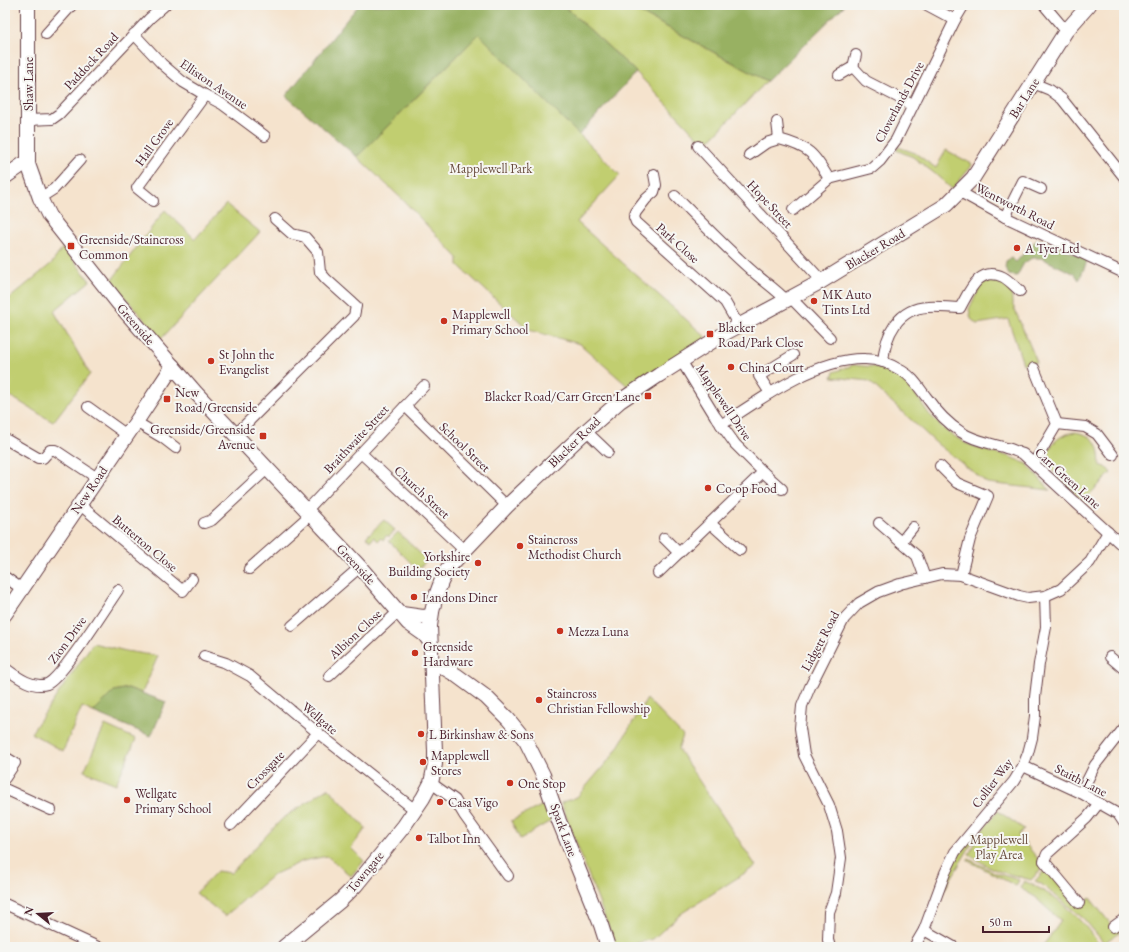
<svg xmlns="http://www.w3.org/2000/svg" width="1129" height="952" font-family="'EB Garamond',serif">
<rect width="100%" height="100%" fill="#f6f6f2"/>
<filter id="ink" filterUnits="userSpaceOnUse"><feTurbulence type="fractalNoise" baseFrequency=".025" numOctaves="2"/><feDisplacementMap in="SourceGraphic" scale="8" xChannelSelector="R" yChannelSelector="G"/><feConvolveMatrix kernelMatrix="1 2 1 2 8 2 1 2 1" color-interpolation-filters="sRGB"/></filter>
<filter id="wash" filterUnits="userSpaceOnUse"><feTurbulence type="fractalNoise" baseFrequency=".012" numOctaves="4" result="noise"/><feDisplacementMap in="SourceGraphic" scale="16" xChannelSelector="R" yChannelSelector="G"/><feGaussianBlur stdDeviation="0.9" result="paint"/><feColorMatrix in="noise" values="0 0 0 0 0 0 0 0 0 0 0 0 0 0 0 0 0 1.4 0 .05"/><feComposite in="paint" operator="in"/></filter>
<g filter="url(#wash)">
<rect width="100%" height="100%" fill="#f5e3cd"/>
<g fill="#c1ce6f" stroke="#86764d">
<path d="M 563,5 L 626,5 L 767,81 L 705,145 L 636,72 Z"/>
<path d="M 479,34 L 620,175 L 577,222 L 707,338 L 631,389 L 580,344 L 529,330 L 458,265 L 458,258 L 402,199 L 356,156 L 360,154 Z"/>
<path d="M 898,147 L 915,153 L 936,168 L 946,150 L 972,164 L 971,167 L 952,189 L 934,173 L 913,157 L 896,150 Z"/>
<path d="M 226,204 L 260,232 L 161,339 L 111,281 L 165,210 L 195,239 Z"/>
<path d="M 63,247 L 90,281 L 54,311 L 90,374 L 53,422 L 5,393 L 5,302 L 52,263 Z"/>
<path d="M 999,279 C 1010,287 1012,290 1012,303 L 1037,362 L 1023,364 L 1008,319 L 977,324 L 971,319 L 969,309 L 982,283 L 989,280 Z"/>
<path d="M 853,365 L 875,367 L 895,374 L 909,385 L 929,414 L 945,430 L 965,443 L 992,453 L 1008,456 L 1027,464 L 1050,490 L 987,483 L 936,443 L 869,381 L 832,377 L 834,372 Z"/>
<path d="M 1075,432 C 1097,436 1099,445 1100,465 L 1106,467 L 1111,473 L 1083,501 L 1047,465 L 1046,458 C 1052,442 1058,435 1075,432 Z"/>
<path d="M 384,520 L 395,530 L 389,537 L 387,535 L 383,540 L 381,538 L 378,541 L 374,537 L 371,541 L 366,537 Z"/>
<path d="M 398,532 L 427,560 L 418,570 L 389,541 Z"/>
<path d="M 93,643 L 126,651 L 158,656 L 142,693 L 128,688 L 114,691 L 93,712 L 82,707 L 63,751 L 31,733 Z"/>
<path d="M 647,699 L 683,736 L 678,749 L 756,866 L 682,913 L 653,939 L 622,947 L 616,947 L 561,803 L 577,797 L 613,755 Z"/>
<path d="M 105,725 L 136,739 L 116,784 L 84,771 Z"/>
<path d="M 328,788 L 366,828 L 351,848 L 364,861 L 351,876 L 327,856 L 303,861 L 273,875 L 225,916 L 196,893 L 217,871 L 231,873 L 282,819 Z"/>
<path d="M 547,803 L 554,819 L 520,839 L 511,821 Z"/>
<path d="M 998,811 L 1024,829 L 1018,835 L 1044,866 L 1031,880 L 998,871 L 987,866 L 969,854 L 986,825 Z"/>
<path d="M 979,831 L 942,894 L 954,860 Z"/>
<path d="M 969,859 L 996,873 L 1019,880 L 1016,886 L 967,860 Z"/>
<path d="M 1048,867 L 1081,906 L 1090,898 L 1113,927 L 1124,920 L 1124,929 L 1104,943 L 1084,919 L 1040,883 L 1035,881 Z"/>
<path d="M 1024,881 C 1055,894 1082,918 1100,946 L 1042,947 L 1061,921 L 1038,900 L 1037,898 L 1020,888 Z"/>
</g>
<g fill="#98b162" stroke="#716846">
<path d="M 359,5 L 563,5 L 636,72 L 579,135 L 479,34 L 360,154 L 356,156 L 286,96 L 348,18 Z"/>
<path d="M 626,5 L 845,5 L 767,81 Z"/>
<path d="M 1037,239 L 1088,259 L 1079,280 L 1075,274 L 1041,258 L 1032,258 L 1024,263 L 1017,276 L 1009,275 L 1005,268 L 1006,261 L 1011,258 L 1016,262 Z"/>
<path d="M 128,688 L 166,702 L 151,736 L 93,712 L 114,691 Z"/>
</g>
</g>
<g filter="url(#ink)">
<g fill="none" stroke-linecap="round" stroke-linejoin="round">
<defs>
<g id="street">
<path d="M 927,5 L 955,20"/>
<path d="M 1044,5 L 1066,31"/>
<path d="M 46,34 L 72,5"/>
<path d="M 134,34 L 162,64 L 183,82 L 205,95 L 222,104 L 265,136"/>
<path d="M 853,67 L 856,55"/>
<path d="M 839,75 L 853,67 L 866,81 L 913,105"/>
<path d="M 1033,83 L 1050,90 L 1062,99 L 1124,177"/>
<path d="M 28,120 L 52,119 L 59,114 L 150,18 L 165,5"/>
<path d="M 777,122 L 779,139 C 809,147 814,153 829,179"/>
<path d="M 698,146 L 822,281"/>
<path d="M 749,155 L 766,143 L 779,139"/>
<path d="M 654,174 L 656,185 L 654,192 L 646,199 L 636,212 L 634,217 L 636,222 L 725,302 L 739,326"/>
<path d="M 960,192 L 1005,217 L 1124,273"/>
<path d="M 675,196 C 700,221 725,247 751,270 C 763,281 776,289 787,301"/>
<path d="M 40,198 L 54,189 L 80,160"/>
<path d="M 153,201 L 137,188 L 205,95"/>
<path d="M 793,210 L 829,179 L 872,168 L 880,161 L 896,140 L 955,20 L 964,5"/>
<path d="M 1005,217 L 1023,181 L 1041,189"/>
<path d="M 792,299 L 830,338"/>
<path d="M 883,362 C 885,335 898,308 928,307 C 939,306 949,308 960,308 C 969,292 979,265 1003,277 C 1009,280 1015,287 1020,291"/>
<path d="M 770,393 L 759,376 L 793,355"/>
<path d="M 405,406 L 507,506"/>
<path d="M 88,407 L 127,435"/>
<path d="M 136,422 L 163,438 L 176,448"/>
<path d="M 1057,424 L 1085,427 L 1097,434 L 1113,455"/>
<path d="M 721,425 C 759,400 818,357 865,359 C 878,359 891,364 902,371 C 913,377 919,388 927,398 C 936,411 947,423 961,432 C 974,441 991,443 1006,448 C 1012,449 1017,452 1023,454 L 1124,547"/>
<path d="M 586,431 L 608,452"/>
<path d="M 235,435 L 354,316 L 356,306 L 326,279 L 320,272 L 318,252 L 305,237 L 292,234 L 275,219"/>
<path d="M 7,440 L 38,458 L 43,458 L 50,450 L 55,450 L 97,478"/>
<path d="M 361,453 L 464,550"/>
<path d="M 1034,463 L 1057,424 L 1034,368"/>
<path d="M 940,466 L 957,483 L 988,496 L 970,539 L 961,575"/>
<path d="M 763,472 L 782,489"/>
<path d="M 79,504 L 183,591 L 192,579"/>
<path d="M 306,511 L 424,386"/>
<path d="M 204,523 L 212,520 L 267,469"/>
<path d="M 710,523 L 740,550"/>
<path d="M 879,523 L 917,556 L 925,578"/>
<path d="M 664,538 L 679,553"/>
<path d="M 901,542 L 913,527"/>
<path d="M 249,569 L 310,515"/>
<path d="M 658,573 L 763,472 L 735,444 L 715,416 L 682,362"/>
<path d="M 5,577 L 22,589"/>
<path d="M 292,626 L 360,567"/>
<path d="M 204,656 L 226,663 L 250,676 L 318,733 L 415,810"/>
<path d="M 1110,657 L 1124,669"/>
<path d="M 5,668 C 16,676 32,689 47,684 C 62,678 106,607 118,590"/>
<path d="M 329,676 L 399,611"/>
<path d="M 5,757 L 15,763 L 5,778"/>
<path d="M 1023,766 L 1081,793 L 1118,814 L 1124,823"/>
<path d="M 431,783 L 455,800 L 464,815 L 508,876"/>
<path d="M 5,789 L 51,810"/>
<path d="M 1081,793 L 1095,765 L 1124,728"/>
<path d="M 231,825 L 318,733"/>
<path d="M 1079,903 L 1044,861 L 1047,854 L 1087,818 L 1099,803"/>
<path d="M 5,904 L 98,947"/>
<path d="M 1113,927 L 1124,919"/>
<path d="M 924,930 L 954,947"/>
<path d="M 830,947 L 828,940 L 829,912 L 836,893 L 841,858 L 837,831 L 829,805 L 804,755 L 800,728 L 802,706 L 810,687 L 844,619 L 859,603 L 878,592 L 900,584 L 942,574 L 961,575 L 1019,596 L 1028,598 L 1045,596 L 1061,589 L 1090,562 L 1108,532"/>
<path d="M 914,947 L 924,930 L 945,873 L 955,852 L 1014,781 L 1023,766 L 1028,753 L 1032,738 L 1035,716 L 1035,697 L 1039,664 L 1046,627 L 1045,596"/>
</g>
<g id="secondary">
<path d="M 28,5 L 28,164 L 40,198 L 49,216 L 118,303 L 196,393 L 360,567 L 408,623 L 425,635 L 430,642"/>
<path d="M 5,177 L 22,165 L 28,164"/>
<path d="M 5,614 L 136,422 L 173,366"/>
<path d="M 402,614 L 423,617 L 431,616"/>
<path d="M 432,664 L 441,666 L 456,675 L 486,697 L 508,719 L 526,741 L 543,775 L 559,821 L 601,925 L 608,947"/>
<path d="M 284,947 L 340,901 L 356,885 L 404,826 L 423,798 L 431,783 L 435,764 L 435,751 L 430,626 C 432,605 438,586 448,568 L 507,506 L 586,431 L 620,401 L 659,375 L 727,332 L 822,281 L 946,205 L 973,178 L 1066,31 L 1089,5"/>
</g>
</defs>
<use href="#street" stroke="#643c43" stroke-width="12"/>
<use href="#secondary" stroke="#643c43" stroke-width="16"/>
<use href="#street" stroke="#fff" stroke-width="10"/>
<use href="#secondary" stroke="#fff" stroke-width="14"/>
</g>
</g>
<g fill="#c8321e" stroke="#f6f6f2" stroke-width="1.5">
<rect x="67" y="242" width="8" height="8" rx="2"/>
<circle cx="1017" cy="248" r="4"/>
<circle cx="814" cy="301" r="4"/>
<circle cx="444" cy="321" r="4"/>
<rect x="706" y="330" width="8" height="8" rx="2"/>
<circle cx="211" cy="361" r="4"/>
<circle cx="731" cy="367" r="4"/>
<rect x="644" y="392" width="8" height="8" rx="2"/>
<rect x="163" y="395" width="8" height="8" rx="2"/>
<rect x="259" y="432" width="8" height="8" rx="2"/>
<circle cx="708" cy="488" r="4"/>
<circle cx="520" cy="546" r="4"/>
<circle cx="478" cy="563" r="4"/>
<circle cx="414" cy="597" r="4"/>
<circle cx="560" cy="631" r="4"/>
<circle cx="415" cy="653" r="4"/>
<circle cx="539" cy="700" r="4"/>
<circle cx="421" cy="734" r="4"/>
<circle cx="423" cy="762" r="4"/>
<circle cx="510" cy="783" r="4"/>
<circle cx="127" cy="800" r="4"/>
<circle cx="440" cy="802" r="4"/>
<circle cx="419" cy="838" r="4"/>
</g>
<g text-anchor="middle" dominant-baseline="central" stroke-width="4" stroke-linejoin="round" paint-order="stroke">
<g font-size="13" fill="#4a1f2b" stroke="#f6f6f2">
<text transform="translate(91 61) rotate(-47)">Paddock Road</text>
<text transform="translate(28 84) rotate(-90)">Shaw Lane</text>
<text transform="translate(214 84) rotate(34)">Elliston Avenue</text>
<text transform="translate(1024 98) rotate(-58)">Bar Lane</text>
<text transform="translate(899 102) rotate(-62)">Cloverlands Drive</text>
<text transform="translate(154 142) rotate(-54)">Hall Grove</text>
<text transform="translate(770 204) rotate(47)">Hope Street</text>
<text transform="translate(1015 206) rotate(27)">Wentworth Road</text>
<text transform="translate(678 243) rotate(42)">Park Close</text>
<text transform="translate(875 249) rotate(-31)">Blacker Road</text>
<text transform="translate(136 324) rotate(49)">Greenside</text>
<text transform="translate(724 402) rotate(56)">Mapplewell Drive</text>
<text transform="translate(356 439) rotate(-47)">Braithwaite Street</text>
<text transform="translate(574 442) rotate(-44)">Blacker Road</text>
<text transform="translate(465 447) rotate(44)">School Street</text>
<text transform="translate(1068 478) rotate(42)">Carr Green Lane</text>
<text transform="translate(89 490) rotate(-56)">New Road</text>
<text transform="translate(422 492) rotate(43)">Church Street</text>
<text transform="translate(145 543) rotate(40)">Butterton Close</text>
<text transform="translate(356 564) rotate(47)">Greenside</text>
<text transform="translate(355 634) rotate(-43)">Albion Close</text>
<text transform="translate(67 640) rotate(-54)">Zion Drive</text>
<text transform="translate(820 641) rotate(-62)">Lidgett Road</text>
<text transform="translate(320 718) rotate(40)">Wellgate</text>
<text transform="translate(265 770) rotate(-46)">Crossgate</text>
<text transform="translate(1081 780) rotate(27)">Staith Lane</text>
<text transform="translate(992 783) rotate(-53)">Collier Way</text>
<text transform="translate(564 830) rotate(70)">Spark Lane</text>
<text transform="translate(365 872) rotate(-50)">Towngate</text>
</g>
<g font-size="13" fill="#684b3c" stroke="#f6f6f2">
<text x="491" y="168">Mapplewell Park</text>
<text x="999" y="839">Mapplewell<tspan x="999" dy="15">Play Area</tspan></text>
</g>
<g font-size="13" fill="#4a1f2b" stroke="#f6f6f2" text-anchor="start">
<text x="79" y="239">Greenside/Staincross<tspan x="79" dy="15">Common</tspan></text>
<text x="1025" y="248">A Tyer Ltd</text>
<text x="822" y="294">MK Auto<tspan x="822" dy="15">Tints Ltd</tspan></text>
<text x="452" y="314">Mapplewell<tspan x="452" dy="15">Primary School</tspan></text>
<text x="718" y="327">Blacker<tspan x="718" dy="15">Road/Park Close</tspan></text>
<text x="219" y="354">St John the<tspan x="219" dy="15">Evangelist</tspan></text>
<text x="739" y="367">China Court</text>
<text x="175" y="392">New<tspan x="175" dy="15">Road/Greenside</tspan></text>
<text x="640" y="396" text-anchor="end">Blacker Road/Carr Green Lane</text>
<text x="255" y="429" text-anchor="end">Greenside/Greenside<tspan x="255" dy="15">Avenue</tspan></text>
<text x="716" y="488">Co-op Food</text>
<text x="528" y="539">Staincross<tspan x="528" dy="15">Methodist Church</tspan></text>
<text x="470" y="556" text-anchor="end">Yorkshire<tspan x="470" dy="15">Building Society</tspan></text>
<text x="422" y="597">Landons Diner</text>
<text x="568" y="631">Mezza Luna</text>
<text x="423" y="646">Greenside<tspan x="423" dy="15">Hardware</tspan></text>
<text x="547" y="693">Staincross<tspan x="547" dy="15">Christian Fellowship</tspan></text>
<text x="429" y="734">L Birkinshaw &amp; Sons</text>
<text x="431" y="755">Mapplewell<tspan x="431" dy="15">Stores</tspan></text>
<text x="518" y="783">One Stop</text>
<text x="135" y="793">Wellgate<tspan x="135" dy="15">Primary School</tspan></text>
<text x="448" y="802">Casa Vigo</text>
<text x="427" y="838">Talbot Inn</text>
</g>
</g>
<rect width="1129" height="952" fill="none" stroke="#f6f6f2" stroke-width="20"/>
<g transform="translate(38 914) rotate(288)" stroke="#f6f6f2" stroke-width="3" paint-order="stroke">
<path d="M0-3L7 15L0 10L-7 15Z" fill="#4a1f2b"/>
<text y="-6" font-size="11" font-weight="bold" text-anchor="middle" fill="#4a1f2b">N</text>
</g>
<path d="M983 926v6h66v-6" fill="none" stroke="#4a1f2b" stroke-width="2"/>
<text x="989" y="926" font-size="12" fill="#4a1f2b" stroke="#f6f6f2" stroke-width="3" paint-order="stroke">50 m</text>
</svg>
